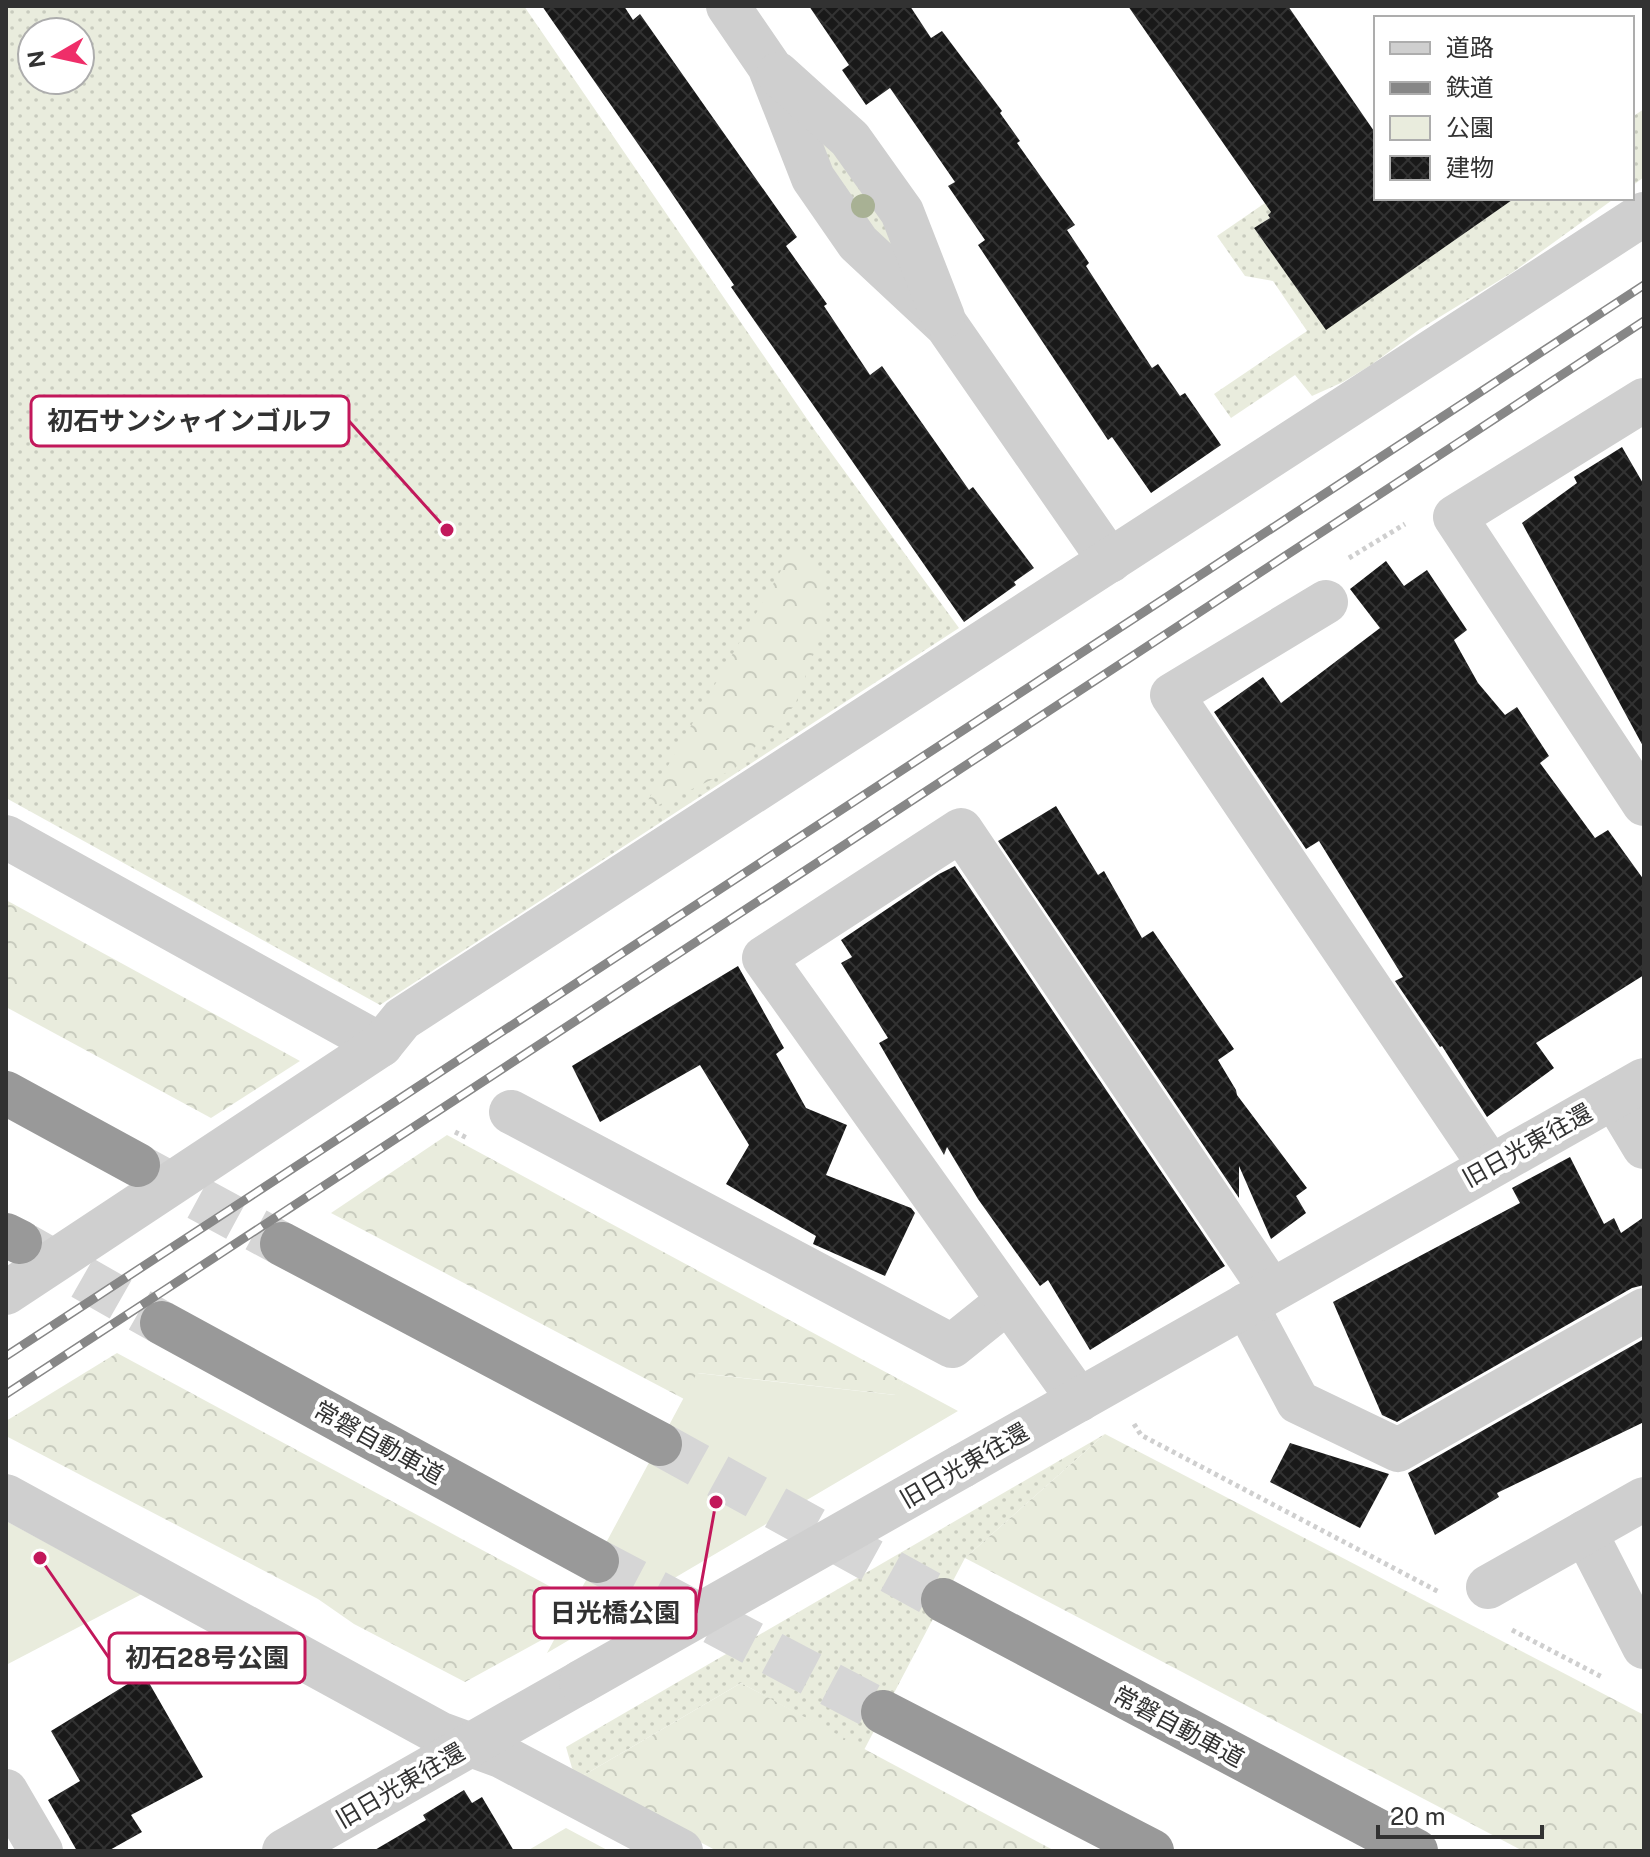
<svg xmlns="http://www.w3.org/2000/svg" width="1650" height="1857" font-family="'Public Sans','Noto Sans JP',sans-serif">
<defs>
<pattern id="grass-dots" width="8" height="8" patternUnits="userSpaceOnUse" patternTransform="scale(2)"><rect width="8" height="8" fill="#e9ecdd"/><path d="M2 2h.1M6 6h.1" fill="none" stroke="#c8cbbe" stroke-width="1.8" stroke-linecap="round"/></pattern>
<pattern id="forest-crowns" width="20" height="18" patternUnits="userSpaceOnUse" patternTransform="scale(2)"><rect width="20" height="18" fill="#e9ecdd"/><path d="M2 6a3 3 0 1 1 6 0M12 15a3 3 0 1 1 6 0" fill="none" stroke="#c8cbbe"/></pattern>
<pattern id="building-cross-hatch" width="8" height="8" patternUnits="userSpaceOnUse" patternTransform="scale(2)"><rect width="8" height="8" fill="#191919"/><path d="M0 0l8 8M0 8l8-8" fill="none" stroke="#323232"/></pattern>
</defs>
<rect width="100%" height="100%" fill="#fff"/>
<g fill="url(#grass-dots)" fill-rule="evenodd">
<path d="M 6,6 L 524,6 L 816,432 L 959,628 L 380,1005 L 6,798 ZM 32,32 L 80,32 L 80,80 L 32,80 Z"/>
<path d="M 797,107 L 847,155 L 915,280 L 862,230 Z"/>
<path d="M 1644,109 L 1644,177 L 1632,186 L 1632,117 Z"/>
<path d="M 1515,198 L 1615,198 L 1513,272 L 1420,329 L 1371,365 L 1343,382 L 1312,396 L 1295,375 L 1231,418 L 1214,394 L 1307,331 L 1273,281 L 1245,276 L 1217,236 L 1265,203 L 1272,212 L 1268,215 L 1270,218 L 1254,228 L 1326,329 Z"/>
<path d="M 1105,1434 L 965,1558 L 864,1750 L 741,1683 L 579,1778 L 572,1768 L 566,1747 Z"/>
</g>
<g fill="url(#forest-crowns)">
<path d="M 794,548 L 823,575 L 822,631 L 795,705 L 734,769 L 640,814 Z"/>
<path d="M 6,900 L 300,1061 L 211,1118 L 6,1007 Z"/>
<path d="M 447,1135 L 904,1382 L 896,1395 L 698,1373 L 684,1399 L 331,1213 Z"/>
<path d="M 117,1353 L 575,1600 L 558,1631 L 465,1682 L 354,1624 L 318,1599 L 6,1436 L 6,1421 Z"/>
<path d="M 1105,1434 L 1644,1715 L 1644,1851 L 1523,1851 L 965,1558 Z"/>
<path d="M 741,1683 L 1055,1851 L 717,1851 L 579,1778 Z"/>
</g>
<g fill="#e9ecdd">
<path d="M 697,1373 L 895,1395 L 904,1382 L 958,1411 L 547,1653 Z"/>
<path d="M 6,1521 L 142,1594 L 6,1665 Z"/>
<path d="M 566,1828 L 609,1851 L 610,1851 L 527,1851 Z"/>
</g>
<g fill="url(#building-cross-hatch)">
<path d="M 542,6 L 624,6 L 633,20 L 640,14 L 797,237 L 786,246 L 827,304 L 824,306 L 870,375 L 882,366 L 969,490 L 973,487 L 1034,568 L 1014,582 L 1016,585 L 964,622 L 731,287 L 734,285 L 654,167 Z"/>
<path d="M 809,6 L 910,6 L 931,38 L 942,31 L 1002,111 L 1000,113 L 1020,141 L 1017,143 L 1075,225 L 1067,230 L 1089,263 L 1086,266 L 1152,368 L 1158,364 L 1180,396 L 1185,393 L 1221,445 L 1151,493 L 1112,437 L 1108,440 L 978,245 L 985,240 L 948,186 L 955,182 L 890,88 L 866,105 L 842,70 L 849,65 Z"/>
<path d="M 1128,6 L 1288,6 L 1376,134 L 1376,198 L 1515,198 L 1326,330 L 1254,228 L 1270,218 L 1268,215 L 1271,212 Z"/>
<path d="M 1622,447 L 1644,485 L 1644,748 L 1522,523 L 1577,483 L 1574,477 Z"/>
<path d="M 1386,561 L 1404,586 L 1427,570 L 1467,630 L 1454,640 L 1478,683 L 1505,715 L 1517,707 L 1549,756 L 1540,763 L 1595,838 L 1608,830 L 1644,880 L 1644,975 L 1536,1043 L 1554,1068 L 1487,1117 L 1442,1046 L 1440,1047 L 1395,981 L 1403,977 L 1319,841 L 1306,849 L 1214,712 L 1263,677 L 1281,703 L 1380,628 L 1350,589 Z"/>
<path d="M 1056,806 L 1098,875 L 1104,871 L 1142,938 L 1153,931 L 1234,1049 L 1218,1060 L 1236,1090 L 1237,1095 L 1307,1188 L 1296,1196 L 1306,1213 L 1271,1239 L 1239,1166 L 1239,1198 L 998,841 Z"/>
<path d="M 955,866 L 1225,1266 L 1090,1350 L 1048,1280 L 1040,1286 L 978,1199 L 947,1147 L 944,1155 L 879,1043 L 888,1038 L 841,963 L 852,957 L 841,940 L 939,874 Z"/>
<path d="M 738,966 L 784,1048 L 776,1054 L 806,1108 L 847,1125 L 826,1175 L 911,1208 L 915,1213 L 885,1276 L 813,1244 L 816,1236 L 726,1184 L 749,1145 L 700,1065 L 600,1122 L 572,1066 Z"/>
<path d="M 1570,1157 L 1604,1224 L 1614,1218 L 1621,1233 L 1644,1217 L 1644,1285 L 1632,1288 L 1397,1422 L 1382,1415 L 1333,1302 L 1520,1203 L 1512,1188 Z"/>
<path d="M 1644,1339 L 1644,1422 L 1497,1493 L 1499,1497 L 1435,1535 L 1408,1473 Z"/>
<path d="M 1290,1443 L 1389,1474 L 1360,1528 L 1270,1482 Z"/>
<path d="M 144,1674 L 203,1777 L 131,1815 L 142,1832 L 108,1851 L 77,1851 L 48,1800 L 80,1781 L 51,1731 Z"/>
<path d="M 464,1790 L 472,1803 L 482,1797 L 514,1851 L 373,1851 L 426,1820 L 423,1815 Z"/>
</g>
<g fill="none" stroke-linecap="round" stroke-linejoin="round">
<g stroke="#d6d6d6" stroke-width="44" stroke-dasharray="44 22" stroke-linecap="butt">
<path d="M 140,1167 L 282,1244"/>
<path d="M 25,1245 L 162,1323"/>
<path d="M 660,1444 L 943,1600"/>
<path d="M 597,1561 L 883,1712"/>
</g>
<g stroke="#cfcfcf" stroke-width="5" stroke-dasharray="4 4" stroke-linecap="butt">
<path d="M 1349,558 L 1405,524"/>
<path d="M 455,1132 L 469,1139"/>
<path d="M 1134,1424 L 1141,1435 L 1439,1592"/>
<path d="M 1512,1630 L 1602,1677"/>
</g>
<g stroke="#cfcfcf" stroke-width="44">
<path d="M 728,6 L 769,66 L 813,178 L 858,243 L 947,326 L 1110,561"/>
<path d="M 778,74 L 850,139 L 902,212 L 943,317"/>
<path d="M 1644,400 L 1455,517 L 1644,804"/>
<path d="M 1326,602 L 1172,695 L 1490,1166"/>
<path d="M 6,837 L 381,1045"/>
<path d="M 1614,1097 L 1644,1147"/>
<path d="M 511,1112 L 952,1346 L 1008,1301"/>
<path d="M 6,1293 L 381,1045 L 402,1019 L 1644,214"/>
<path d="M 1246,1305 L 1298,1402 L 1398,1450 L 1644,1310"/>
<path d="M 1079,1400 L 764,958 L 961,830 L 1271,1290"/>
<path d="M 962,1466 L 1644,1080"/>
<path d="M 6,1496 L 441,1734 L 501,1756 L 681,1851"/>
<path d="M 1585,1532 L 1644,1647"/>
<path d="M 1488,1587 L 1644,1499"/>
<path d="M 6,1791 L 41,1851"/>
<path d="M 284,1851 L 581,1682"/>
</g>
<g stroke="#999" stroke-width="44">
<path d="M 6,1093 L 138,1165"/>
<path d="M 6,1235 L 20,1242"/>
<path d="M 282,1244 L 660,1444"/>
<path d="M 162,1323 L 597,1561"/>
<path d="M 943,1600 L 1416,1851"/>
<path d="M 883,1712 L 1152,1851"/>
</g>
<defs>
<g id="rail">
<path d="M 6,1356 L 1644,285"/>
<path d="M 6,1394 L 1644,321"/>
</g>
</defs>
<use href="#rail" stroke="#878787" stroke-width="9"/>
<use href="#rail" stroke="#fff" stroke-width="6" stroke-dasharray="18" stroke-linecap="butt"/>
<path stroke="#cfcfcf" stroke-width="44" d="M 581,1682 L 962,1466"/>
</g>
<circle fill="#a8b194" cx="863" cy="206" r="12"/>
<g text-anchor="middle" dominant-baseline="central" stroke-width="8" stroke-linejoin="round" paint-order="stroke">
<g font-size="24" fill="#323232" stroke="#fff">
<text transform="translate(1527 1145) rotate(-29)">旧日光東往還</text>
<text transform="translate(379 1442) rotate(29)">常磐自動車道</text>
<text transform="translate(964 1465) rotate(-30)">旧日光東往還</text>
<text transform="translate(1179 1726) rotate(28)">常磐自動車道</text>
<text transform="translate(400 1785) rotate(-30)">旧日光東往還</text>
</g>
</g>
<path fill="none" stroke="#c2185b" stroke-width="3" d="M447 530L349 421M716 1502L696 1613M40 1558L109 1658"/>
<g fill="#c2185b" stroke="#fff" stroke-width="3">
<circle cx="447" cy="530" r="8"/>
<circle cx="716" cy="1502" r="8"/>
<circle cx="40" cy="1558" r="8"/>
</g>
<g fill="#fff" stroke="#c2185b" stroke-width="3">
<rect x="31" y="396" width="318" height="50" rx="8"/>
<rect x="534" y="1588" width="162" height="50" rx="8"/>
<rect x="109" y="1633" width="196" height="50" rx="8"/>
</g>
<g font-size="26" text-anchor="middle" font-weight="bold" fill="#323232">
<text x="190" y="430">初石サンシャインゴルフ</text>
<text x="615" y="1622">日光橋公園</text>
<text x="207" y="1667">初石28号公園</text>
</g>
<rect width="1650" height="1857" fill="none" stroke="#323232" stroke-width="16"/>
<rect x="1374" y="16" width="260" height="184" fill="#ffffff" stroke="#adadad" stroke-width="2"/>
<rect x="1390" y="42" width="40" height="12" fill="#cfcfcf" stroke="#adadad" stroke-width="2"/>
<text x="1446" y="56" font-size="24" fill="#323232">道路</text>
<rect x="1390" y="82" width="40" height="12" fill="#878787" stroke="#adadad" stroke-width="2"/>
<text x="1446" y="96" font-size="24" fill="#323232">鉄道</text>
<rect x="1390" y="116" width="40" height="24" fill="#e9ecdd" stroke="#adadad" stroke-width="2"/>
<text x="1446" y="136" font-size="24" fill="#323232">公園</text>
<rect x="1390" y="156" width="40" height="24" fill="url(#building-cross-hatch)" stroke="#adadad" stroke-width="2"/>
<text x="1446" y="176" font-size="24" fill="#323232">建物</text>
<g transform="translate(56 56) rotate(261)"><circle r="38" fill="#ffffff" stroke="#adadad" stroke-width="2"/>
<path d="M0-6L14 30L0 20L-14 30Z" fill="#ef2e69"/>
<text y="-12" font-size="22" font-weight="bold" text-anchor="middle" fill="#323232">N</text>
</g>
<path d="M1378 1825v12h164v-12" fill="none" stroke="#323232" stroke-width="4"/>
<text x="1390" y="1825" font-size="24" fill="#323232" stroke="#ffffff" stroke-width="6" paint-order="stroke">20 m</text>
</svg>
